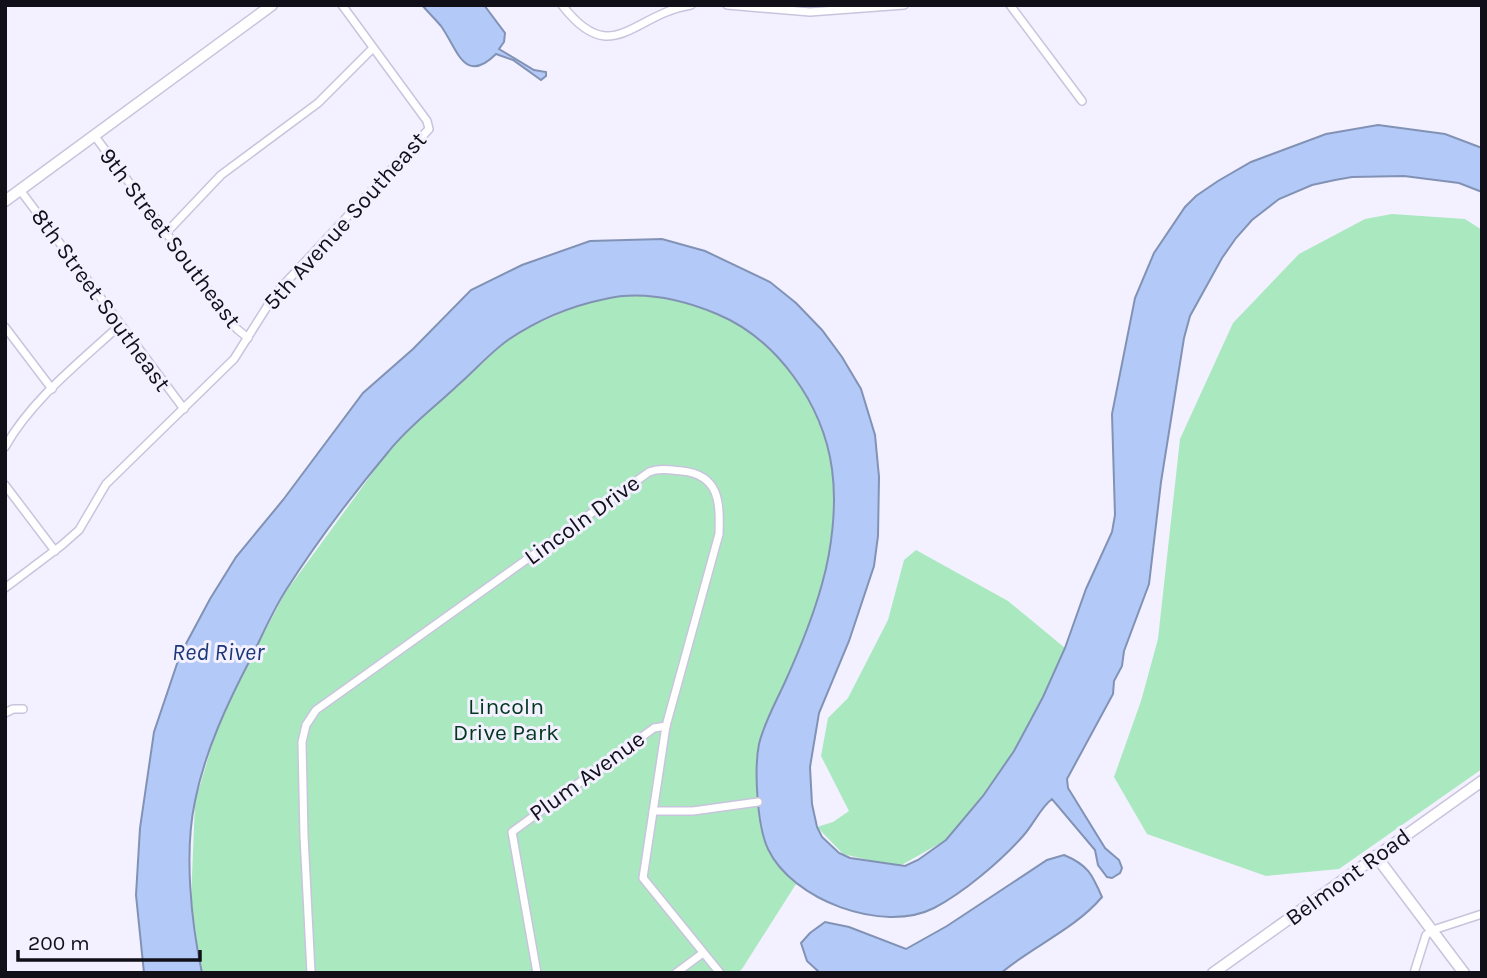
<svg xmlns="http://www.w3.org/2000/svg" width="1487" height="978" font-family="Karla,sans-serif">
<rect width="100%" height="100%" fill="#f3f0ff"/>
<g fill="#aae8c0">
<path d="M 1392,214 L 1465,219 L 1482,230 L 1482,769 L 1339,869 L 1266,876 L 1147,834 L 1114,777 L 1141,701 L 1158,639 L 1180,439 L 1233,323 L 1299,254 L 1365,219 Z"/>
<path d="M 644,295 C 671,299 696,304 721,316 C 779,342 823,405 832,468 C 837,502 831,551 822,584 C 813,617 799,652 785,683 C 776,703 762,725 759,747 C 754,773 759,827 769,852 C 774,863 788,874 796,884 L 742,969 L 737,973 L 203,973 L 199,959 L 191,901 L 195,802 L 221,715 L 285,593 L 390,449 L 419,419 L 506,342 L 532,326 L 577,306 L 609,297 Z"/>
<path d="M 916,550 L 1008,601 L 1065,648 L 1043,697 L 1014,751 L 983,796 L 946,840 L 898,867 L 843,854 L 817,827 L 833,822 L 849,811 L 821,756 L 828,718 L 848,698 L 888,620 L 904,560 Z"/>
</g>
<g fill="#b3caf8" stroke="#8292b5" stroke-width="2">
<path d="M 422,5 L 484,5 L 505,33 L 504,42 L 499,49 L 534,70 L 546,72 L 546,76 L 541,80 L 513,60 L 496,54 C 464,86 457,48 441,26 C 435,19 428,12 422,5 Z"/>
<path d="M 1378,125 L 1445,134 L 1482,148 L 1482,192 L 1459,183 L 1404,176 L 1352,177 L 1335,180 L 1312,185 L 1279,199 L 1252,220 L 1236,238 L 1222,258 L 1190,316 L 1184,338 L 1161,482 L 1149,584 L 1124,651 L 1122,666 L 1114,681 L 1113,694 L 1067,779 L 1068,788 L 1105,848 L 1119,860 L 1122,868 L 1120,873 L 1112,878 L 1107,877 L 1098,865 L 1095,850 L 1052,799 C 1040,808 1034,824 1023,836 C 1001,861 963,893 934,908 C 883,934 792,900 768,849 C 757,826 754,769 759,744 C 764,723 776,702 785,682 C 799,651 813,617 822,584 C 832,549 837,505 832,469 C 823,404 777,339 717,314 C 681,299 643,290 605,299 C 571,306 536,321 508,340 C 490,353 475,370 458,385 C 435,407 409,426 389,451 C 353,494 316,543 286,590 C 272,612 262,636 251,658 C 227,704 205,751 195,801 C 184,852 191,922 202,973 L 144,973 L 136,895 L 140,828 L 154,732 L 180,655 L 210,599 L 236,557 L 283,500 L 363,393 L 413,349 L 471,290 L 522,265 L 590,241 L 662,239 L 705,251 L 770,282 L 796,303 L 822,330 L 842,357 L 861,389 L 875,435 L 879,477 L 878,536 L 874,566 L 849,641 L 819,713 L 810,767 L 812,804 L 817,827 L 822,837 L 839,853 L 850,858 L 905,866 L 918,860 L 946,840 L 983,796 L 1014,751 L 1043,697 L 1065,648 L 1086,589 L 1112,532 L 1115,515 L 1112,414 L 1135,298 L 1154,253 L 1185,207 L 1196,196 L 1218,181 L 1251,162 L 1326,134 Z"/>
<path d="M 1064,855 C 1088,865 1092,874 1102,897 C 1075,929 1033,946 1001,973 L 820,973 L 807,961 L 801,943 L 810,933 L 825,922 L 849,927 L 906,949 L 947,926 L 1047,860 Z"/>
</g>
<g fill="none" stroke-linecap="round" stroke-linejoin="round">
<defs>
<g id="street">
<path d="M 562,5 C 612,70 633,14 691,5"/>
<path d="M 727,5 L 810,12 L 904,5"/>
<path d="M 1010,5 L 1082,101"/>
<path d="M 94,135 L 237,329 L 248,338"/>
<path d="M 20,190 L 184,409"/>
<path d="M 166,233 L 221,175 L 318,103 L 373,48"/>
<path d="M 5,327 L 52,389"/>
<path d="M 5,447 C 32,399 80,362 120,325"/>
<path d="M 5,485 L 55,551"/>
<path d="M 5,588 L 62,545 L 79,530 L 106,484 L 234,359 L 275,294 L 429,129 L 427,121 L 342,5"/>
<path d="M 5,713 L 13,709 L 23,709"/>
<path d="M 653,811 L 693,811 L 758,802"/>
<path d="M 311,973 L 304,836 L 302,742 L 306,725 L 316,710 L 649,472 C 660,468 670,470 682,471 C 720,475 720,503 719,534 L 666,726 L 643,878 L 720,973"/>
<path d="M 537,973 L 512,832 L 654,728 L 666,726"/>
<path d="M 676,973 L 703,953"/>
<path d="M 1414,973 L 1426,935 L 1433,930 L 1482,914"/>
</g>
<g id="secondary">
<path d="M 5,201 L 272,5"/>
<path d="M 1376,856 L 1464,973"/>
<path d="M 1213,973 L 1482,781"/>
</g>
</defs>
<use href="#street" stroke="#c9c4dd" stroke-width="10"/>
<use href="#secondary" stroke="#c9c4dd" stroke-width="13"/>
<use href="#street" stroke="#fff" stroke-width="7"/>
<use href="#secondary" stroke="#fff" stroke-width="10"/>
</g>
<g text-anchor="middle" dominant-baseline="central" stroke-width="6" stroke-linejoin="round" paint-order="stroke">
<g font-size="23" fill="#110f18" stroke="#f3f0ff">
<text transform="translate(345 221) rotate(-48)">5th Avenue Southeast</text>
<text transform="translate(170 238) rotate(53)">9th Street Southeast</text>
<text transform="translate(101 300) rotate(54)">8th Street Southeast</text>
<text transform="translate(582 520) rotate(-36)">Lincoln Drive</text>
<text transform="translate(587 776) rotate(-36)">Plum Avenue</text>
<text transform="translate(1348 877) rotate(-36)">Belmont Road</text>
</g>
<g font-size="23" fill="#03381e" stroke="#f3f0ff">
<text x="506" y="706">Lincoln<tspan x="506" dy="26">Drive Park</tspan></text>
</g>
<g font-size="24" font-style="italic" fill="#1c3878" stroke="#f3f0ff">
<text x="218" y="652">Red River</text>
</g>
</g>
<rect width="1487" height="978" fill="none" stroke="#110f18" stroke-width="14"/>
<path d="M18 950v10h182v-10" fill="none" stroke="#110f18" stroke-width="3.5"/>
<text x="28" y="950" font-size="21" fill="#110f18" stroke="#f3f0ff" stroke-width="5" paint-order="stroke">200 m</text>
</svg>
